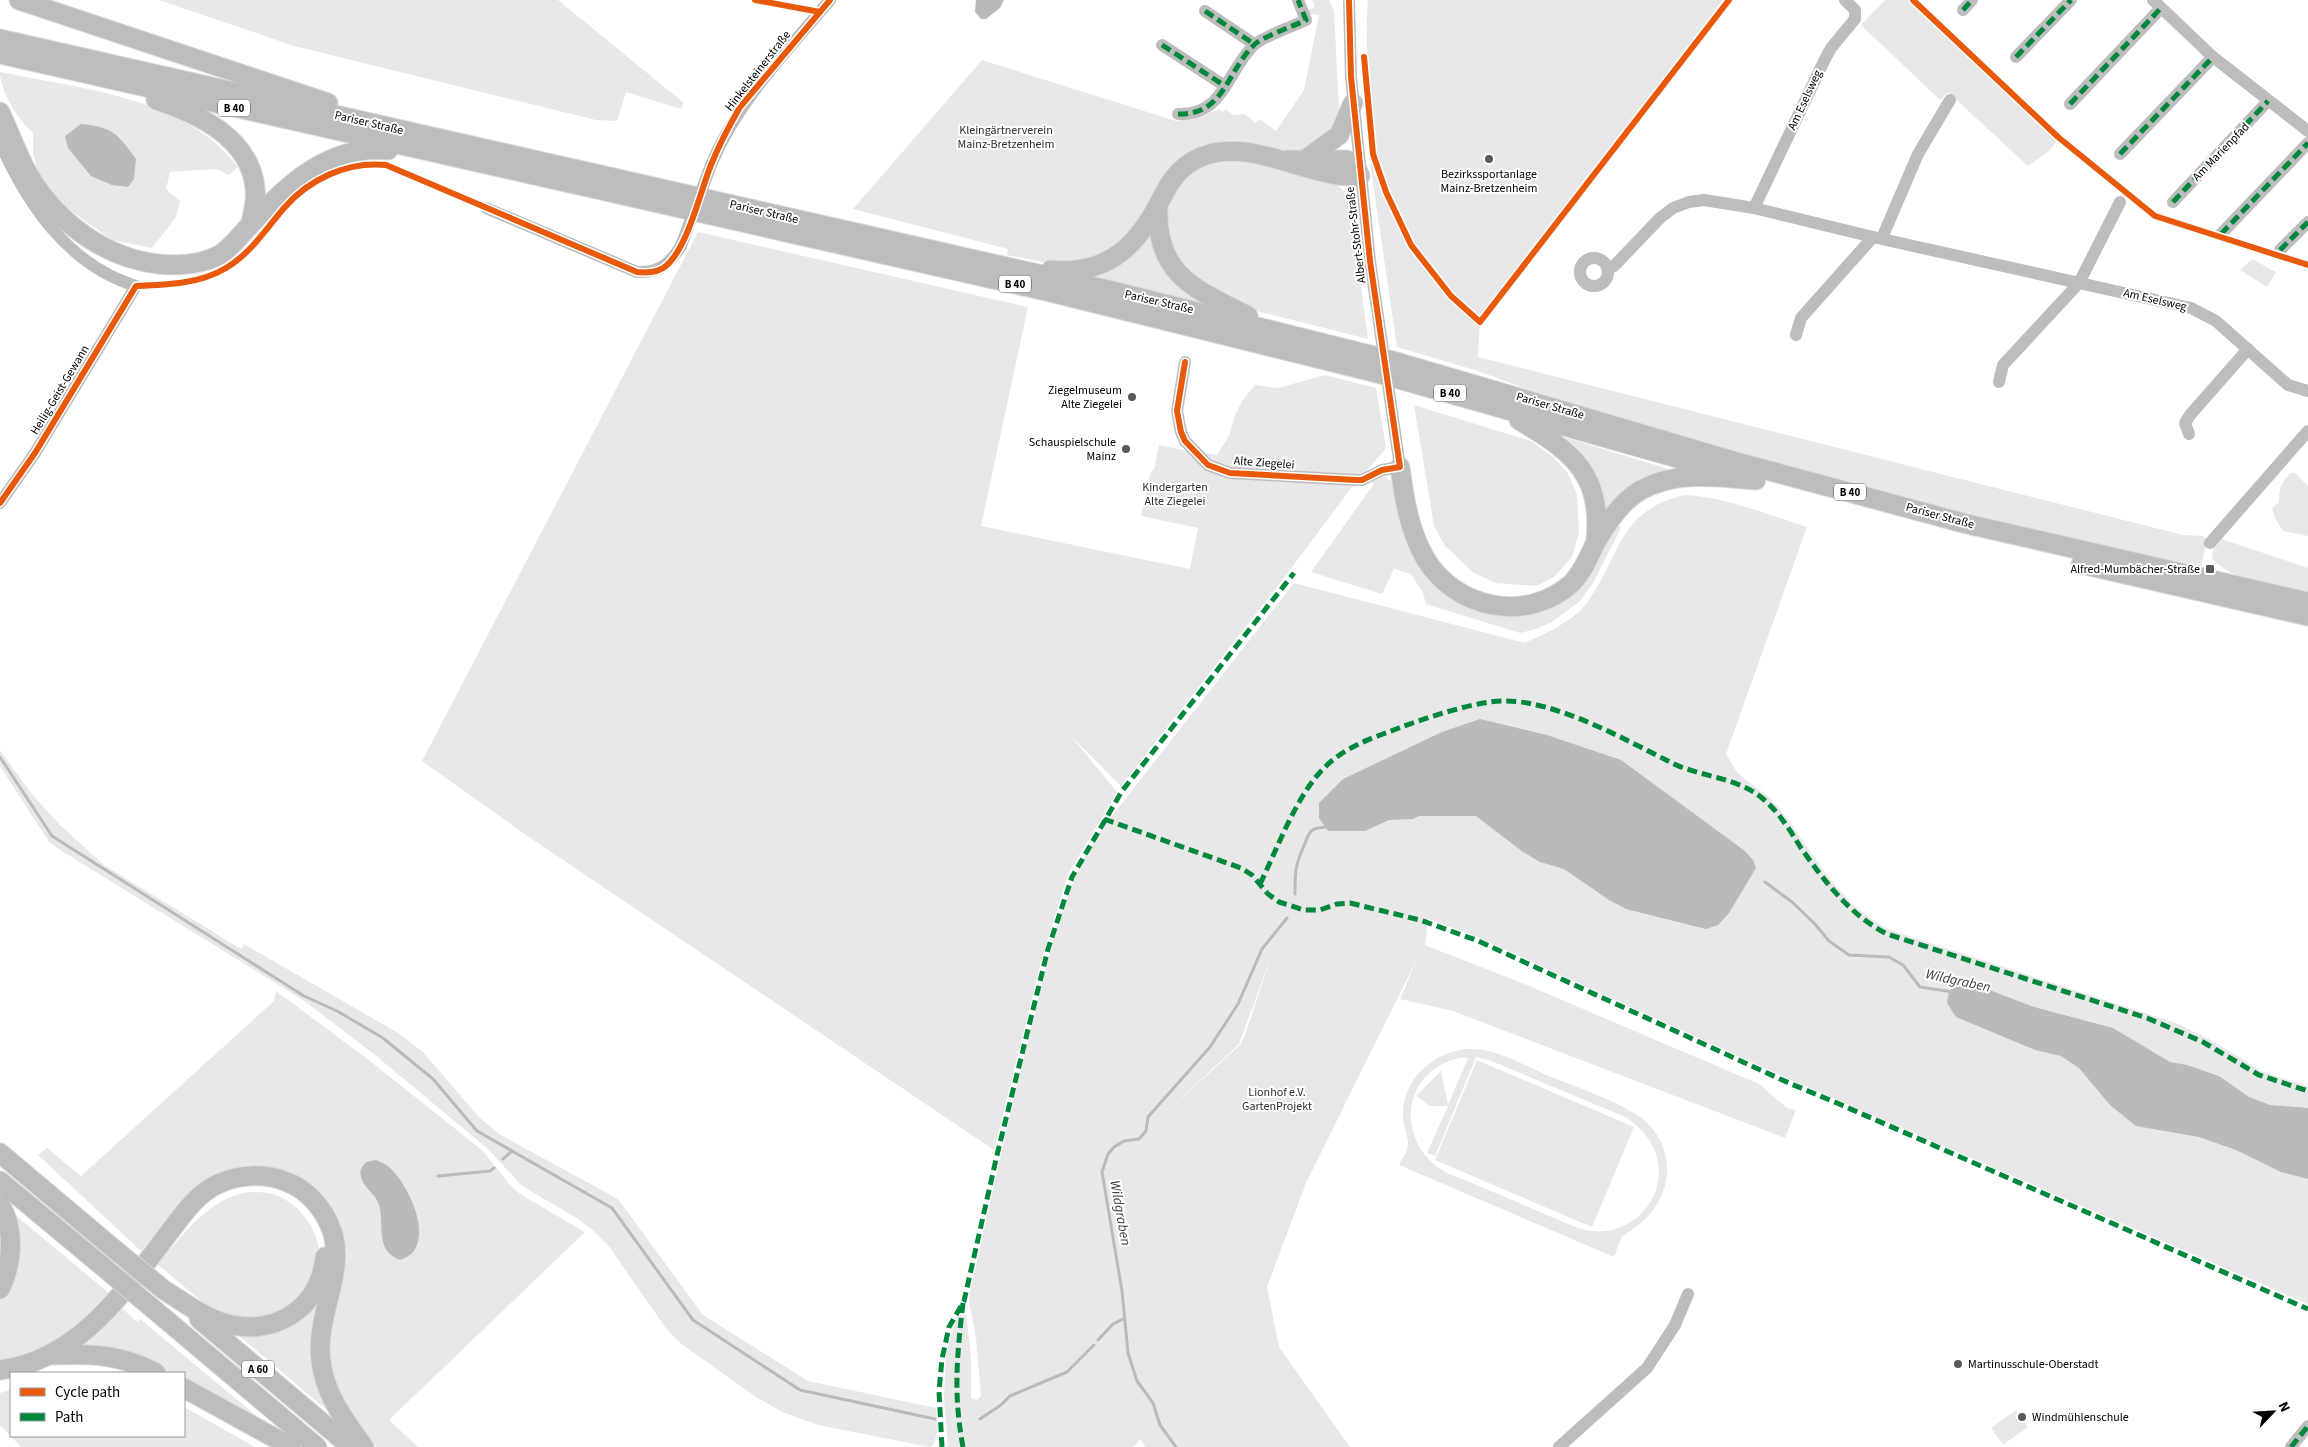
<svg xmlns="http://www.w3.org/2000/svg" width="2308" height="1447" font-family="'Source Sans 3',sans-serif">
<rect width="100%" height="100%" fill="#fff"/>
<g fill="#e8e8e8" fill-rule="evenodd">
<path d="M 159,0 L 558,0 L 684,103 L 681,109 L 626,92 L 617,121 L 596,120 L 294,46 Z"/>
<path d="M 1312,0 L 1329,0 L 1334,11 L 1339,109 L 1328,133 L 1305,153 L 1204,149 L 1130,238 L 1096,261 L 1047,263 L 1007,255 L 1008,249 L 853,209 L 982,60 L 1176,121 L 1200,117 L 1219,109 L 1223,112 L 1226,109 L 1233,115 L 1245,114 L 1255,123 L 1260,119 L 1276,131 L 1304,90 L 1319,15 L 1309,14 L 1308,10 L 1315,7 Z"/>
<path d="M 1368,0 L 1723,0 L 1480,319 L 1478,357 L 2183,535 L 2203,536 L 2207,539 L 2201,567 L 2182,567 L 1923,505 L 1543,395 L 1478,371 L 1397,347 L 1370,163 L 1378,164 C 1371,140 1371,113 1369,88 C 1368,59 1365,30 1368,0 Z"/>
<path d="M 1885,0 L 1908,0 L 2057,141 L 2048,152 L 2028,166 L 1948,92 L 1940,100 L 1861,25 Z"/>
<path d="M 0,72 C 80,89 184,96 238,167 L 229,175 L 217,169 L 170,172 L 166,189 L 180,201 L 176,217 L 152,248 L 112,240 L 63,205 L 38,174 L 33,152 L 33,133 C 19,121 0,92 0,72 Z"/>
<path d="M 1236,158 L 1335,183 L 1349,196 L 1368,339 L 1261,312 L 1225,299 L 1195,283 L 1170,255 L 1165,203 L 1192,169 Z"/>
<path d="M 1149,227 L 1208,304 L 1080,274 Z"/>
<path d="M 698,232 L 1028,307 L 981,526 L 1190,569 L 1198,528 L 1141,516 L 1150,474 L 1154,469 L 1159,445 L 1183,450 L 1217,455 L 1229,436 L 1235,415 L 1242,401 L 1255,385 L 1278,388 L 1325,375 L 1376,388 L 1386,447 L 1384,451 L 1352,487 L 1287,574 L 1121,786 L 1071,736 L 1117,792 L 1068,874 L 1042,958 L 994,1150 L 526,835 L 422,761 Z"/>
<path d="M 2252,259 L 2276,272 L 2267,287 L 2240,270 Z"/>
<path d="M 1414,405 L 1531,441 L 1553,457 L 1567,472 L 1577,494 L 1579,533 L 1572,557 L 1554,577 L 1537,586 L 1496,583 L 1474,573 L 1445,546 L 1434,526 Z"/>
<path d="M 1567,438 L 1672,470 L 1608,516 L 1565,440 Z"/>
<path d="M 2291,473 L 2295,473 L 2308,486 L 2308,536 L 2283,531 L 2275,518 L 2272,508 L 2279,502 C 2279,489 2281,481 2291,473 Z"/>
<path d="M 1383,476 L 1395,484 L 1445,589 L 1543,607 L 1614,523 L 1621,528 L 1593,583 L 1580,601 L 1552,622 L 1536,629 L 1520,633 L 1426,604 L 1423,593 L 1411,574 L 1394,569 L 1382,594 L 1311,572 L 1373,485 L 1373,479 Z"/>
<path d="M 1685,495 C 1727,497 1767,515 1807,527 L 1726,754 C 1730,761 1735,770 1741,776 C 1754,787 1768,794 1779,808 C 1814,852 1837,904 1890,930 L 2176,1023 L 2209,1039 L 2263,1072 L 2308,1086 L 2308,1304 L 1784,1077 L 1477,937 L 1428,919 L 1425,945 L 1522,983 L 1759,1084 L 1787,1108 L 1796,1110 L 1785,1138 L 1453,1011 L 1400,999 L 1418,957 L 1306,1183 L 1267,1287 L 1279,1347 L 1350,1447 L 1145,1447 L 1141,1439 L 1133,1447 L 948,1447 L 944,1398 L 946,1354 L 957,1315 L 966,1315 L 971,1356 L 971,1398 L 977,1400 L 981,1396 L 976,1338 L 969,1301 L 970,1292 C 989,1208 1007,1124 1028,1041 C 1043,983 1054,922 1080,867 C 1090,846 1104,826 1119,807 L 1294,583 L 1525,643 C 1546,633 1572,622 1586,604 C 1621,557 1617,510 1685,495 ZM 1272,954 L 1245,1035 L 1240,1045 L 1163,1115 L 1239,1044 Z"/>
<path d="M 2222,539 L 2308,568 L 2308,596 C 2277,587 2235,582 2212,559 L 2214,544 Z"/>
<path d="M 0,750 L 31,793 L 59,824 L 104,865 L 241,949 L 244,944 L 398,1033 L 423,1052 L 478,1116 L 499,1134 L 618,1199 L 703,1315 L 808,1381 L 936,1408 L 938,1428 L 934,1444 L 930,1447 L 818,1425 L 782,1412 L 756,1397 L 680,1343 L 665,1327 L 608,1245 L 593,1230 L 575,1217 L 522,1186 L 488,1149 L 375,1055 L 303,1000 L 57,848 L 49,842 L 0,766 Z"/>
<path d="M 276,991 L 370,1061 L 483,1151 L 510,1185 L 520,1194 L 585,1232 L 389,1420 L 418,1447 L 376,1447 L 354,1425 L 327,1370 L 338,1233 L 277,1172 L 179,1207 L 141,1251 L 38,1155 L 47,1148 L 81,1176 L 274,1001 Z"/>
<path d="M 1465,1049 C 1473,1049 1481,1049 1488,1051 C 1507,1055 1526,1066 1544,1074 C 1571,1085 1624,1103 1644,1120 C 1685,1157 1668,1213 1622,1236 L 1614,1257 L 1399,1165 C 1402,1159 1408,1150 1408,1143 C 1408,1136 1402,1124 1403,1113 C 1404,1078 1432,1054 1465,1049 ZM 1476,1057 L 1489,1060 L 1625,1117 C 1646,1130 1659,1149 1659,1173 C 1658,1208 1626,1235 1592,1231 C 1575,1229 1558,1219 1542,1213 C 1511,1199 1479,1186 1447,1173 C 1405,1151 1396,1093 1439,1066 C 1448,1061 1458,1057 1468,1058 L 1448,1105 L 1441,1071 L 1416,1096 L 1430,1106 L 1448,1106 L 1427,1153 L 1435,1156 Z"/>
<path d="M 1477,1060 L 1634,1127 L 1592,1227 L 1435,1160 Z"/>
<path d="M 248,1192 C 258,1192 269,1192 278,1196 C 306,1208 326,1241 318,1272 C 316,1280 289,1308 282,1317 L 235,1320 L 210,1308 L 157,1264 C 184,1235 207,1199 248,1192 Z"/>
<path d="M 8,1209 L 110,1294 L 75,1330 L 41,1351 L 0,1363 L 0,1298 Z"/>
<path d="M 318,1297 L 322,1306 L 334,1416 L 231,1329 Z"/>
<path d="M 120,1307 L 138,1322 L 140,1319 L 282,1437 L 184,1383 L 184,1373 L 167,1373 L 150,1364 L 77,1349 L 103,1328 Z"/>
<path d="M 11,1390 L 11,1436 L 184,1436 L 184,1407 L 255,1447 L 21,1447 L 0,1425 L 0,1393 Z"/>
<path d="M 2016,1410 L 2028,1427 L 2003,1445 L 1991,1428 Z"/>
</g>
<g fill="#bababa">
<path d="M 976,0 L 1004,0 L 1000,8 L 986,19 L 981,19 L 975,12 Z"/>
<path d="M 81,124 C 113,127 118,134 136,159 L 134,179 L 128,187 L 112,185 L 91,176 L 68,148 L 65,136 Z"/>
<path d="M 1480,719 L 1547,735 L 1621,760 L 1745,851 L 1753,860 L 1756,868 L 1729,913 L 1718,925 L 1706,929 L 1626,909 L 1609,900 L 1564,869 L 1540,862 L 1523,852 L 1476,816 L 1419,816 L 1413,819 L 1389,820 L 1365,831 L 1328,831 L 1319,818 L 1319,803 L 1343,779 L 1442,732 Z"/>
<path d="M 1971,983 L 2034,1007 L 2113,1028 L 2170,1062 L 2187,1065 L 2219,1076 L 2249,1097 L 2270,1105 L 2308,1108 L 2308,1179 L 2281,1172 L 2236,1150 L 2199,1137 L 2136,1126 L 2110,1105 L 2079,1068 L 2061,1056 L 2035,1050 L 1956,1017 L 1947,1003 L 1949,991 L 1957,984 Z"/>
<path d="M 376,1160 C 380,1162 386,1164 390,1168 C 410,1186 439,1249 400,1260 C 373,1250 386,1223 378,1202 C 374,1193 362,1186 361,1176 C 359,1170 362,1167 366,1162 Z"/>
</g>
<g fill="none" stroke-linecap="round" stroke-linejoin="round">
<g stroke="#bababa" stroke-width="3">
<path d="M 0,757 L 52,836 L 304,996 L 337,1011 L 383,1038 L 433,1079 L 477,1131 L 612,1208 L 693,1320 L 800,1390 L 935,1419"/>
<path d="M 1765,882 L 1792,902 L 1814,923 L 1829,941 L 1849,955 L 1889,957 L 1903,965 L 1920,987 L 1953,992"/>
<path d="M 1295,894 C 1295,874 1295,866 1303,848 C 1310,833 1307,828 1327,827"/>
<path d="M 503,1159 L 512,1151"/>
<path d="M 438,1176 L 490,1171 L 494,1168"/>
<path d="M 1098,1340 L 1113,1324 L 1123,1319"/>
<path d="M 980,1419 L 1001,1405 L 1010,1396 L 1067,1372 L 1094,1345"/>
<path d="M 1176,1447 L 1160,1425 L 1153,1403 L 1137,1381 L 1128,1353 L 1122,1291 L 1102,1172 L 1108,1154 L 1114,1147 L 1124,1141 L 1139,1139 L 1146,1131 L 1148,1117 L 1210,1047 L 1238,1004 L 1262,949 L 1287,918"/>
</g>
<defs>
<g id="highway">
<path d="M 19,0 L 328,103"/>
<path d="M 0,39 L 1113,291 L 1370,355"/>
<path d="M 0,54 L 1046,291 L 1373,372"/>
<path d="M 156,100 C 199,114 250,138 255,188 C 257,200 253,211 251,223"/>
<path d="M 0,112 C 10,133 18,157 30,177 C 57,222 105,258 158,264 C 179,266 202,265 221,254 C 234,245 242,233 253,222 C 288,183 332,144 388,150"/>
<path d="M 1306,159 L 1339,135 L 1353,103"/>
<path d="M 1158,206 C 1155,275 1195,289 1248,316"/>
<path d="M 1051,270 C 1103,275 1133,251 1157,207 C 1168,185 1177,167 1201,157 C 1252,136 1311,180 1360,176 L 1355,165 L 1347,160 L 1287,160"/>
<path d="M 1400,363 L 1744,464 L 1967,524 L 2308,602"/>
<path d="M 1402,380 L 1723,471"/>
<path d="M 1519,420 C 1572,452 1602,473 1596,540"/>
<path d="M 1400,467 C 1404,498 1409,530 1425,558 C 1455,609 1527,624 1572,583 C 1583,572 1588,558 1595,544 C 1606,524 1621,501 1641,490 C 1677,470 1717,477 1756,480"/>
<path d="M 2081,564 L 2308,616"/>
<path d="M 0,1153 L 114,1249"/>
<path d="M 0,1181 L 101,1265"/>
<path d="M 0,1204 C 15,1230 13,1263 0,1289"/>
<path d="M 164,1290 C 182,1301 201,1316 221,1322 C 271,1339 320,1310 325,1257"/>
<path d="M 151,1307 L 317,1447"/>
<path d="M 199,1319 L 351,1447"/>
<path d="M 53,1355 C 91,1353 123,1355 156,1373"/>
<path d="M 0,1370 C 78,1360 123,1293 168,1234 C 182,1216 196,1194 218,1184 C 240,1174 265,1173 287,1182 C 303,1188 315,1200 324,1214 C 355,1263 314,1309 321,1361 C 325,1395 344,1419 364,1447"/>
<path d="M 184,1388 L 291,1447"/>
</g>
</defs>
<use href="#highway" stroke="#dbdbdb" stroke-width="21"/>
<g stroke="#bdbdbd" stroke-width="12">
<path d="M 2153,0 L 2213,57 L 2308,131"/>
<path d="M 1963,10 L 1972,0"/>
<path d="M 1205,11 L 1254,44"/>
<path d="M 1162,45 L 1225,86"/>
<path d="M 2016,57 L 2071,0"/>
<path d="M 2070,104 L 2161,8"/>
<path d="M 1178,114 C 1225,115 1226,72 1254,45 C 1262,37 1294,26 1306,20 L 1298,0"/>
<path d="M 0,143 C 28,205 68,265 136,286 L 35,453 L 0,503"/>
<path d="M 2120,154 L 2213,57"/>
<path d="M 711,165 C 737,102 786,52 830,0"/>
<path d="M 2173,202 L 2268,101"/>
<path d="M 486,208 L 637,272 C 660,273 669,264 681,246"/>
<path d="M 1754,208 L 1825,59 L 1831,48 L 1855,19 L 1855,10 L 1845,0"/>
<path d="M 2221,234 L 2308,143"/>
<path d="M 1882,238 L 1918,154 L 1950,100"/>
<path d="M 2280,250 L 2308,222"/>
<circle cx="1594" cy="272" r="14"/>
<path d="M 1607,268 L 1614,266 L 1660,218 L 1673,208 L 1689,202 L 1704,200 L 1754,208 L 1873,237 L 2191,308 L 2216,321 L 2288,385 L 2308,391"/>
<path d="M 1796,335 L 1801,318 L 1873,237"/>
<path d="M 1185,362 L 1177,411 L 1181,432 L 1185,441 L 1208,465 L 1230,473 L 1356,480 L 1362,480 L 1382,470 L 1400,467 L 1370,261 L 1351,77 L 1349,0"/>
<path d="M 1999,382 L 2003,365 L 2079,283 L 2120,202"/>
<path d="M 2189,434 L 2185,423 L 2190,415 L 2248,349"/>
<path d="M 2210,543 L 2308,431"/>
<path d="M 1559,1447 L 1647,1368 L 1675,1325 L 1688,1294"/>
<path d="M 2291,1447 L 2308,1426"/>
</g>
<use href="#highway" stroke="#bdbdbd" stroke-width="19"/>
<defs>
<g id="highway-bridge">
<path d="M 1370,355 L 1400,363"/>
<path d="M 1373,372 L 1402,380"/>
<path d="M 114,1249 L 164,1290"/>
<path d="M 101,1265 L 151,1307"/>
</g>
</defs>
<use href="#highway-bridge" stroke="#dbdbdb" stroke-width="21" stroke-linecap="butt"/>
<path stroke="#bdbdbd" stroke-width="12" d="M 681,246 L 711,165"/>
<use href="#highway-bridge" stroke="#bdbdbd" stroke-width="19"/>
<g stroke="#00873e" stroke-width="5" stroke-dasharray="10 5" stroke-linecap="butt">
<path d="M 1963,10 L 1972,0"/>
<path d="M 1205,11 L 1254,44"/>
<path d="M 1162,45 L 1225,86"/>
<path d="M 2016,57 L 2071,0"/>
<path d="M 2070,104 L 2161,8"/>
<path d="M 1178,114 C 1225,115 1226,72 1254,45 C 1262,37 1294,26 1306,20 L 1298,0"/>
<path d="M 2120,154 L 2213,57"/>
<path d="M 2173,202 L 2268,101"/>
<path d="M 2221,234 L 2308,143"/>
<path d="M 2280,250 L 2308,222"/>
<path d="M 1104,819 L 1241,868 L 1252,875 L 1268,894 L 1279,902 L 1304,910 L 1320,910 L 1337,904 L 1350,903 L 1420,920 L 1476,940 L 1789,1083 L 1837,1103 L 2308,1309"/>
<path d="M 1260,884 C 1277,849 1297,795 1323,769 C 1344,747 1372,738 1399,728 C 1425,718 1477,701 1503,701 C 1555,700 1624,739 1670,762 C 1699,777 1737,777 1762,798 C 1778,811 1790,830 1801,848 C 1825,882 1850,915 1887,934 L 2147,1018 L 2203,1042 L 2259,1075 L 2308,1091"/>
<path d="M 963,1303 C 957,1355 953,1394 963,1447"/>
<path d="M 942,1447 L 939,1391 L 942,1359 L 949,1327 L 964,1301 L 997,1155 L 1048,949 L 1072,877 L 1122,791 L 1294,573"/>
<path d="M 2291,1447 L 2308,1426"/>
</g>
<defs>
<g id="cycleway">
<path d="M 755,0 L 820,12"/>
<path d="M 1913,0 L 2058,137 L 2155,216 L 2308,265"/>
<path d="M 1364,57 L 1373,154 L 1386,192 L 1411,245 L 1451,296 L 1480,322 L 1729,0"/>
<path d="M 1185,362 L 1177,411 L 1181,432 L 1185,441 L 1208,465 L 1230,473 L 1356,480 L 1362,480 L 1382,470 L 1400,467 L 1370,261 L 1351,77 L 1349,0"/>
<path d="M 0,503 L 35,453 L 136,286 C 166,285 200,284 226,268 C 250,254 266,229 284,208 C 309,179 348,161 386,165 L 637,272 C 647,273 658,273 666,266 C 688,247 700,192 711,165 C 719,145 729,126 740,107 L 830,0"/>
</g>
</defs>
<use href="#cycleway" stroke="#fff" stroke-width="9"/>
<use href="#cycleway" stroke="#e8590c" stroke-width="6"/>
</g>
<g fill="#595959" stroke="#fff" stroke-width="2">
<circle cx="1489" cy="159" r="5"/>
<circle cx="1132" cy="397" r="5"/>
<circle cx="1126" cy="449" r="5"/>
<rect x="2205" y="564" width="10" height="10" rx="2.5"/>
<circle cx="1958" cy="1364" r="5"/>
<circle cx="2022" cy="1417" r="5"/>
</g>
<g text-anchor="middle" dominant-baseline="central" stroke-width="4" stroke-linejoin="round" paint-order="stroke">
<g fill="#fff" stroke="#4c4c4c" stroke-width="1">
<rect x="218" y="99.5" width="32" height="17" rx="4"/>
<rect x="999" y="275.5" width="32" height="17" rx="4"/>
<rect x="1434" y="384.5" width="32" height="17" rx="4"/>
<rect x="1834" y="483.5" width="32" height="17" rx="4"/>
<rect x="242" y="1360.5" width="32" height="17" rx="4"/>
</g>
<g font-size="11" font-weight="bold" fill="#000">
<text x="234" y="108">B 40</text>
<text x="1015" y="284">B 40</text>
<text x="1450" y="393">B 40</text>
<text x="1850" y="492">B 40</text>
<text x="258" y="1369">A 60</text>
</g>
<g font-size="12" fill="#000" stroke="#fff">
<text transform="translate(758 71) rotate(-52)">Hinkelsteinerstraße</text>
<text transform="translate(1805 100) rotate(-65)">Am Eselsweg</text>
<text transform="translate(369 123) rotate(13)">Pariser Straße</text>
<text transform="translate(2221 152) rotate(-46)">Am Marienpfad</text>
<text transform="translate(764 212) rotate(13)">Pariser Straße</text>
<text transform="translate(1356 235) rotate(-97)">Albert-Stohr-Straße</text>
<text transform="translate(2155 300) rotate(13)">Am Eselsweg</text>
<text transform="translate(1159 302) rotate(13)">Pariser Straße</text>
<text transform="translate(60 390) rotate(-59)">Heilig-Geist-Gewann</text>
<text transform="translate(1550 406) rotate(16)">Pariser Straße</text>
<text transform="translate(1264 463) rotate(4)">Alte Ziegelei</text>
<text transform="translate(1940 516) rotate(15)">Pariser Straße</text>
</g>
<g font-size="12" fill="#2d2d2d" stroke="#fff">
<text x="1006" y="130">Kleingärtnerverein<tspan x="1006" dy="14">Mainz-Bretzenheim</tspan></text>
<text x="1175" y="487">Kindergarten<tspan x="1175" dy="14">Alte Ziegelei</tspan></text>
<text x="1277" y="1092">Lionhof e.V.<tspan x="1277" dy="14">GartenProjekt</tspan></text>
</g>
<g font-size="12" fill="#000" stroke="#fff" text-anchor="end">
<text x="1489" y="174" text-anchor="middle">Bezirkssportanlage<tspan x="1489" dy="14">Mainz-Bretzenheim</tspan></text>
<text x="1122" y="390">Ziegelmuseum<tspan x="1122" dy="14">Alte Ziegelei</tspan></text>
<text x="1116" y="442">Schauspielschule<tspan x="1116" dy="14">Mainz</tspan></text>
<text x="2200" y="569">Alfred-Mumbächer-Straße</text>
<text x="1968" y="1364" text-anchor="start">Martinusschule-Oberstadt</text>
<text x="2032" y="1417" text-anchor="start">Windmühlenschule</text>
</g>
<g font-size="14" font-style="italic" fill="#3e3e3e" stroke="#fff">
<text transform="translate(1958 981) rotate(12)">Wildgraben</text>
<text transform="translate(1120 1213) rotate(80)">Wildgraben</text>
</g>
</g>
<rect x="10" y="1372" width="175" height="65" fill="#ffffff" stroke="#999999"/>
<rect x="20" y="1388" width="25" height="8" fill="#e8590c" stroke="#999999"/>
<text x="55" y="1397" font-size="15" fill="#000000">Cycle path</text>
<rect x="20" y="1413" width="25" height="8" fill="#00873e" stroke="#999999"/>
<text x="55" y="1422" font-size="15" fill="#000000">Path</text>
<g transform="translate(2273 1412) rotate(65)" stroke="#ffffff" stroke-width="4" paint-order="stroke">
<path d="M0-4L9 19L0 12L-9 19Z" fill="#000000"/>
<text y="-8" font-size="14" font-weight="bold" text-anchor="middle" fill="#000000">N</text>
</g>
</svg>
